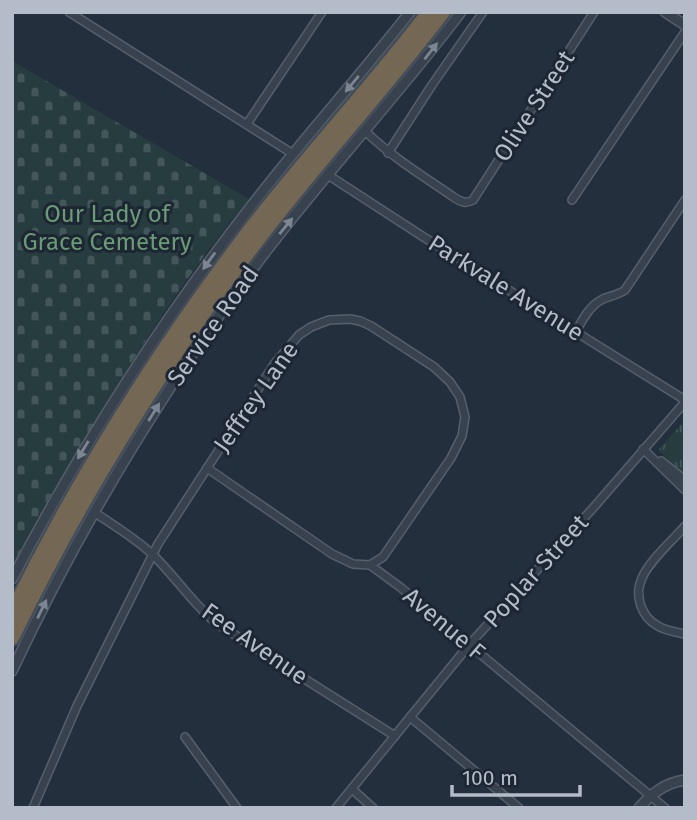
<svg xmlns="http://www.w3.org/2000/svg" width="697" height="820" font-family="'Fira Sans',sans-serif">
<defs>
<pattern id="cemetery-stones" width="16" height="16" patternUnits="userSpaceOnUse" patternTransform="scale(1.75)"><rect width="16" height="16" fill="#263c3f"/><path d="M2 7V4a2 2 0 0 1 4 0v3zM10 15v-3a2 2 0 0 1 4 0v3z" fill="#435659"/></pattern>
<pattern id="park-tufts" width="24" height="20" patternUnits="userSpaceOnUse" patternTransform="scale(1.75)"><rect width="24" height="20" fill="#263c3f"/><path d="M3 7l-1-3M5 7V3M7 7l1-3M15 17l-1-3M17 17v-4M19 17l1-3" fill="none" stroke="#435659"/></pattern>
</defs>
<rect width="100%" height="100%" fill="#242f3e"/>
<path fill="url(#cemetery-stones)" d="M 12,61 L 249,199 C 187,273 135,355 86,437 C 60,480 33,522 12,568 Z"/>
<path fill="url(#park-tufts)" d="M 685,420 L 685,475 L 658,450 Z"/>
<g fill="none" stroke-linecap="round" stroke-linejoin="round">
<defs>
<g id="minor">
<path d="M 69,12 L 293,154"/>
<path d="M 247,124 L 322,12"/>
<path d="M 365,131 C 393,158 423,176 455,198 C 461,202 466,204 473,200 L 594,12"/>
<path d="M 388,153 L 432,85 L 483,12"/>
<path d="M 328,175 L 422,236 L 685,400"/>
<path d="M 572,200 L 685,32"/>
<path d="M 576,332 C 582,320 590,305 603,299 C 610,296 618,295 625,290 L 685,200"/>
<path d="M 643,449 L 685,490"/>
<path d="M 661,461 L 685,480"/>
<path d="M 207,468 L 332,554 L 353,564 L 370,565 L 400,587 L 665,808"/>
<path d="M 94,512 C 113,525 135,538 152,554 C 175,576 192,603 216,623 L 395,736"/>
<path d="M 685,526 C 673,540 649,561 642,578 C 634,595 641,617 658,626 C 666,631 676,632 685,634"/>
<path d="M 410,717 L 519,808"/>
<path d="M 185,737 L 237,808"/>
<path d="M 352,789 L 373,808"/>
<path d="M 33,808 L 77,706 L 158,544 L 275,363 L 299,335 L 311,327 L 329,320 L 350,319 L 360,321 L 371,326 L 434,367 L 450,382 L 460,397 L 465,417 L 462,436 L 451,458 L 383,557 L 370,565"/>
<path d="M 336,808 L 469,645 L 594,507 L 685,402"/>
</g>
<g id="tertiary">
<path d="M 665,12 L 685,25"/>
<path d="M 12,579 C 77,455 151,337 236,226 C 291,152 354,84 410,12"/>
<path d="M 12,671 C 82,522 167,382 267,250 C 329,169 399,94 461,12"/>
<path d="M 639,808 C 652,793 665,783 685,780"/>
</g>
<g id="motorway">
<path d="M 12,612 C 78,479 157,352 247,234 C 305,158 371,88 429,12"/>
<path d="M 12,638 C 80,498 161,366 256,242 C 316,163 383,91 443,12"/>
</g>
</defs>
<use href="#minor" stroke="#565f6c" stroke-width="10"/>
<use href="#tertiary" stroke="#565f6c" stroke-width="12"/>
<use href="#motorway" stroke="#434c59" stroke-width="18"/>
<use href="#minor" stroke="#38414e" stroke-width="7"/>
<use href="#tertiary" stroke="#38414e" stroke-width="9"/>
<use href="#motorway" stroke="#746855" stroke-width="14"/>
</g>
<defs><path id="oneway-solid" d="M-6-.8H1V-3.2L6.5 0L1 3.2V.8H-6Z" transform="scale(1.75)"/></defs>
<g fill="#7c8592">
<use href="#oneway-solid" transform="translate(431 51) rotate(-52)"/>
<use href="#oneway-solid" transform="translate(352 84) rotate(130)"/>
<use href="#oneway-solid" transform="translate(286 226) rotate(-51)"/>
<use href="#oneway-solid" transform="translate(209 261) rotate(126)"/>
<use href="#oneway-solid" transform="translate(154 412) rotate(-58)"/>
<use href="#oneway-solid" transform="translate(83 450) rotate(121)"/>
<use href="#oneway-solid" transform="translate(42 609) rotate(-64)"/>
</g>
<g text-anchor="middle" dominant-baseline="central" stroke-width="6" stroke-linejoin="round" paint-order="stroke">
<g font-size="24" fill="#b4bcc9" stroke="#1d2633">
<text transform="translate(534 106) rotate(-57)">Olive Street</text>
<text transform="translate(506 288) rotate(32)">Parkvale Avenue</text>
<text transform="translate(213 326) rotate(-55)">Service Road</text>
<text transform="translate(256 397) rotate(-55)">Jeffrey Lane</text>
<text transform="translate(536 571) rotate(-48)">Poplar Street</text>
<text transform="translate(444 624) rotate(40)">Avenue F</text>
<text transform="translate(255 644) rotate(35)">Fee Avenue</text>
</g>
<g font-size="24" fill="#6b9a76" stroke="#1d2633">
<text x="107" y="214">Our Lady of<tspan x="107" dy="28">Grace Cemetery</tspan></text>
</g>
</g>
<rect width="697" height="820" fill="none" stroke="#b4bcc9" stroke-width="28"/>
<path d="M452 785v10h128v-10" fill="none" stroke="#b4bcc9" stroke-width="3.5"/>
<text x="462" y="785" font-size="21" fill="#b4bcc9" stroke="#1d2633" stroke-width="5" paint-order="stroke">100 m</text>
</svg>
